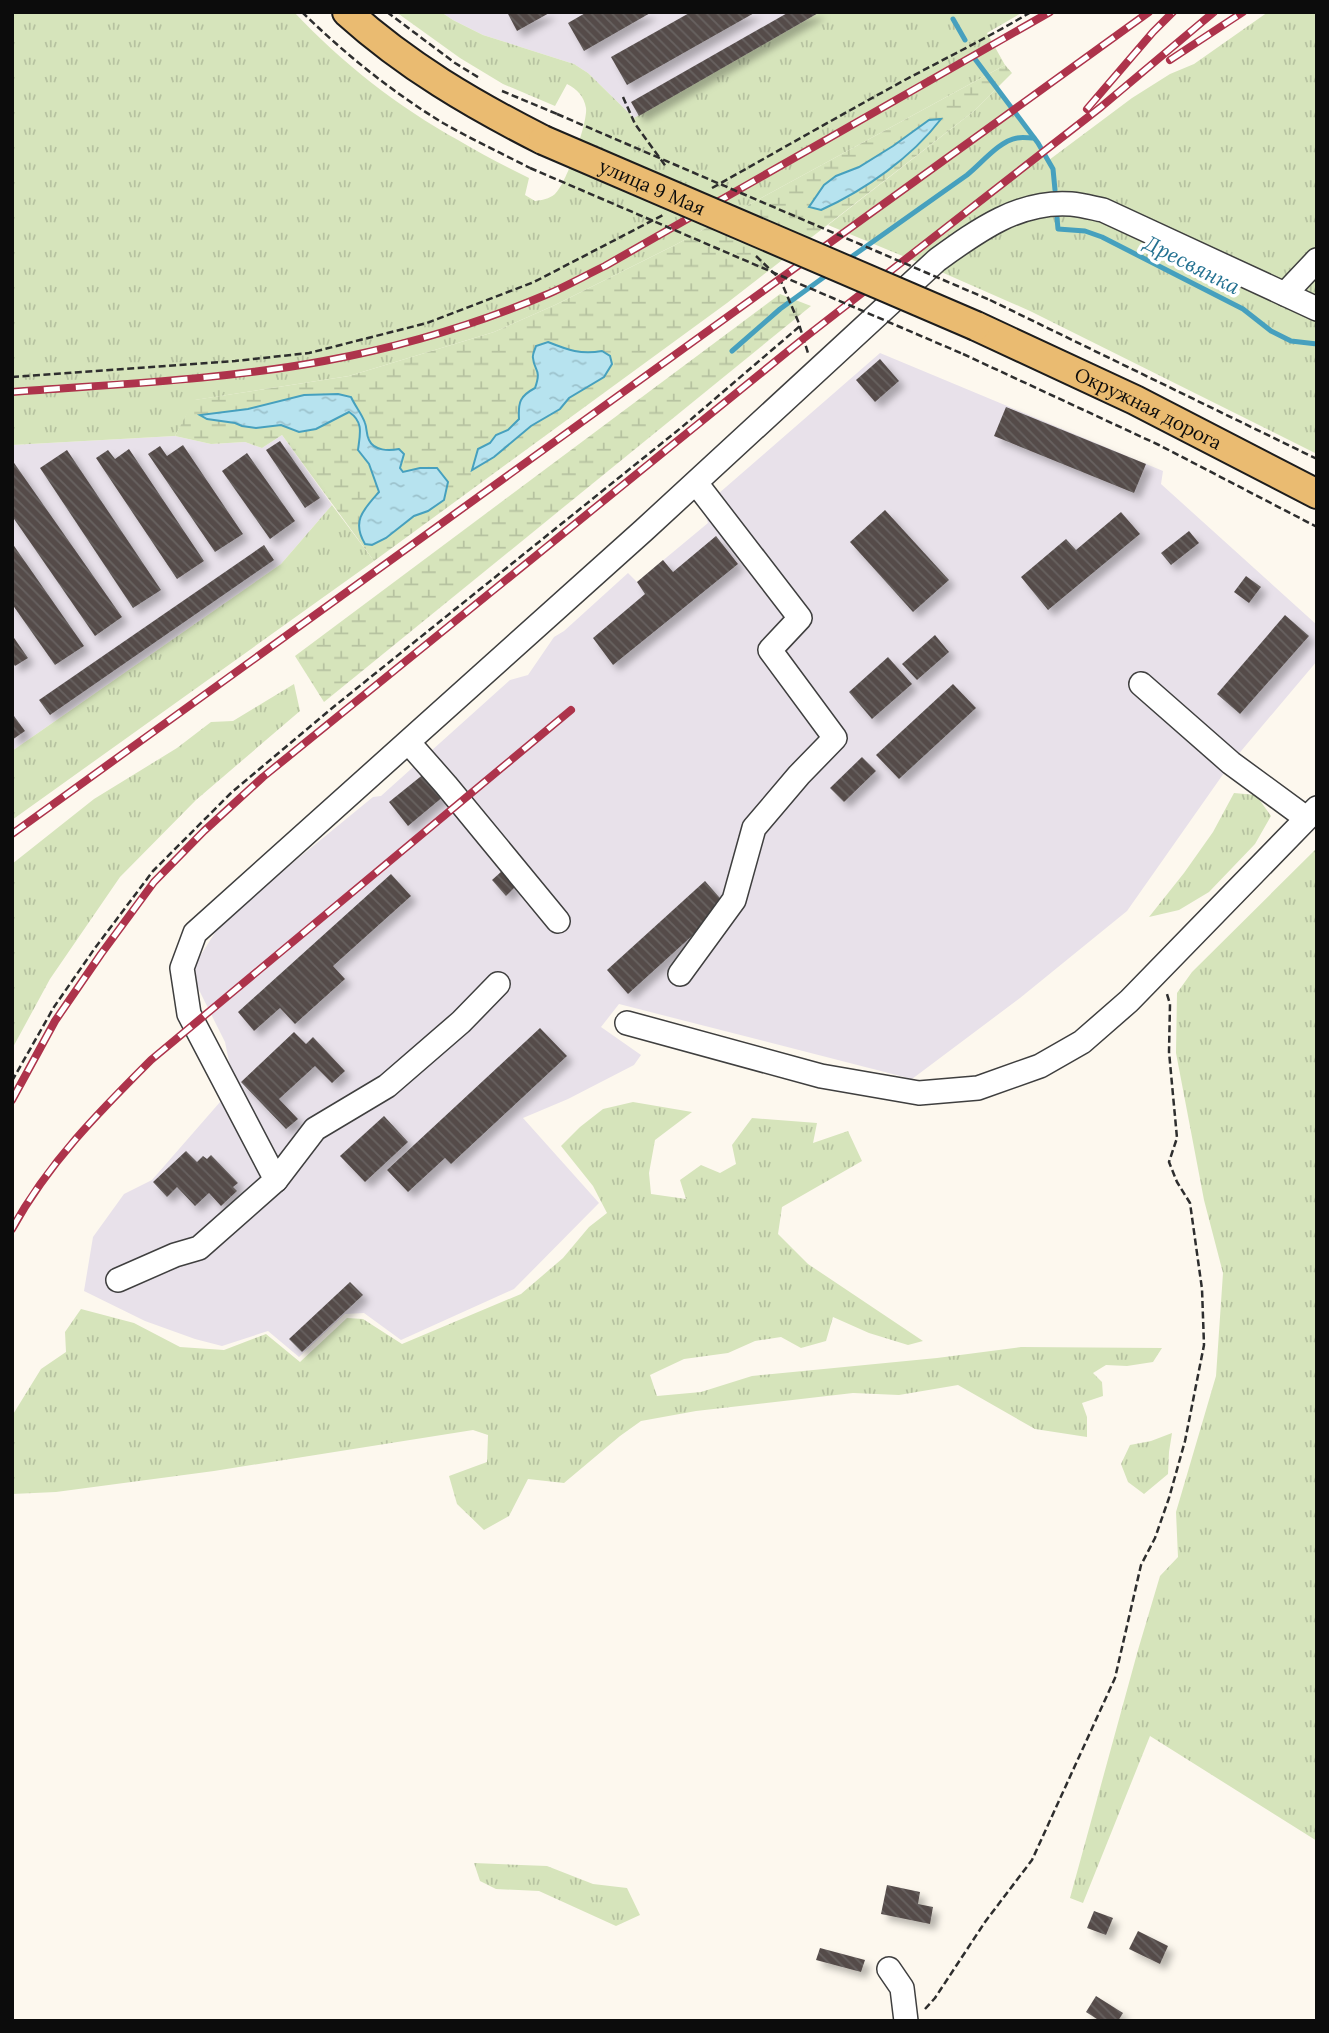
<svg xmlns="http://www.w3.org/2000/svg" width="1329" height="2033" viewBox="0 0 1329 2033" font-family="Lora,serif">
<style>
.industrial{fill:#e8e1ea}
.grass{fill:url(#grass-tufts)}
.wetland{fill:url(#wetland-marsh)}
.water{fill:url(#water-ripples);stroke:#46a0be;stroke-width:2}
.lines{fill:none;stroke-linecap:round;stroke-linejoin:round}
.stream{stroke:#46a0be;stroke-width:5}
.building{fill:url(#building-back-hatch);filter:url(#shadow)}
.minor-casing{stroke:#3f3f3f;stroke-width:26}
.major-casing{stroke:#1d1d1d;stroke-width:32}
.path{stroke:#2e2e2e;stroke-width:2.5;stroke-dasharray:7 3.5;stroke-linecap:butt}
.minor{stroke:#fff;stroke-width:23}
.major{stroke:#eabb71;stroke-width:28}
.rail-casing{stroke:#ad334b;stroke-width:8}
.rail{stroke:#fff;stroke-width:5;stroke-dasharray:16;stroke-linecap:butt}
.major-bridge-casing{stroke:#1d1d1d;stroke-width:32;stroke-linecap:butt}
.path-bridge{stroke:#2e2e2e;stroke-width:2.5;stroke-dasharray:7 3.5;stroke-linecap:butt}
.major-bridge{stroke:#eabb71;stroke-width:28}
.labels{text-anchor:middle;stroke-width:7;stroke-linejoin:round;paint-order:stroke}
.street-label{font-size:19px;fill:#0c0c0c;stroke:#fff}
.water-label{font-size:21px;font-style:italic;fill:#237191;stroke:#fff}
</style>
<defs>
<pattern id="grass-tufts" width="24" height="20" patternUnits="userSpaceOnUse" patternTransform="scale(1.75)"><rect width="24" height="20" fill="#d6e4bb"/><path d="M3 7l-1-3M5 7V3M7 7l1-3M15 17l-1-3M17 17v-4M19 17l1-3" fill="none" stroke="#b6c2a0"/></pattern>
<pattern id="wetland-marsh" width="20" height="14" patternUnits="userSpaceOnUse" patternTransform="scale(1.75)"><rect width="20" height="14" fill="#d6e4bb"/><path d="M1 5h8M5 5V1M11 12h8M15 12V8" fill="none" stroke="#b6c2a0"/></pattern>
<pattern id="water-ripples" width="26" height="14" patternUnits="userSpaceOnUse" patternTransform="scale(1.75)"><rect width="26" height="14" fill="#b7e3ef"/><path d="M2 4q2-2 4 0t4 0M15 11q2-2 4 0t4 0" fill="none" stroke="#9cc2cc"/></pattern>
<pattern id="building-back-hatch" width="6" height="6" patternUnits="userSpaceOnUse" patternTransform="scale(1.75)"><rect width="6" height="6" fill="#544c4a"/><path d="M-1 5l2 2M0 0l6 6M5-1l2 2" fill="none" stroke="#686160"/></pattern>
<filter id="shadow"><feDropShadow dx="6" dy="6" stdDeviation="3.5" flood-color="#0004"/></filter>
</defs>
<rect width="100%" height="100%" fill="#fdf8ee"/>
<g class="industrial">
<polygon points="441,12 820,12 634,118 588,73 574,64 483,35 453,20"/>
<polygon points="880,353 1163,471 1161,484 1317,625 1317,661 1231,763 1127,911 1020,998 912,1079 619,1004 601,1027 641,1055 634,1065 568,1099 523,1118 599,1203 514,1289 401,1340 364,1313 345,1314 299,1357 268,1331 222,1346 195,1339 145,1321 84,1291 93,1237 124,1194 152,1180 234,1086 225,1042 190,972 223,920 373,797 381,796 510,680 528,675 554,637 564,631 628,573 637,582 708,523 703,507"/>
<polygon points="282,435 332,505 281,564 12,751 12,445 175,436 211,444 245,442 262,448"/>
</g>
<g class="grass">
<path d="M12,12H294C341,62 398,107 458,140C481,154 505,166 529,178L525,195L535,201C542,200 549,199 555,194C566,185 588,122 586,108C584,96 577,89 567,84L555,106L503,84L460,58L396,12H441L453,20L483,35L574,64L588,73L634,118L820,12H1023L987,33L1005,65L675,245L555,305L494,332L349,376L195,400L175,436L12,445Z"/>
<polygon points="1268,12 1317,12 1317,296 1072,196 922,264 828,225 974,111 998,87 1049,160 1132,98 1170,74 1194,64"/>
<polygon points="1046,211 1100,217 1317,316 1317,454 1030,311 939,271 981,237"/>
<polygon points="332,505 374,561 12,820 12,751 281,564"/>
<polygon points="294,684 300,711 196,800 120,877 50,979 12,1049 12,864 94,799 177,748 211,722 233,721"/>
<polygon points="1234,793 1256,795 1271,816 1255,844 1209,892 1179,910 1149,917 1184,873 1213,832"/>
<polygon points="1317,848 1317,1841 1150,1736 1083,1903 1070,1898 1138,1650 1160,1576 1178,1557 1176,1512 1216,1376 1223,1273 1204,1200 1176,1053 1177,993 1192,972"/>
<polygon points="633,1102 692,1112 655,1140 649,1173 651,1194 686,1199 680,1180 701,1165 720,1173 736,1164 732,1145 752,1118 817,1123 813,1143 848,1131 862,1161 782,1207 778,1234 808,1264 923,1341 908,1345 869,1333 833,1317 826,1341 801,1348 781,1337 755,1341 728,1353 684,1359 650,1375 657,1396 701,1392 752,1376 937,1358 1021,1347 1162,1348 1153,1362 1127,1366 1106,1365 1093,1373 1102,1382 1103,1396 1082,1403 1087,1417 1087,1437 1035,1429 958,1385 899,1395 853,1393 696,1411 641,1421 620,1436 564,1483 528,1479 509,1516 484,1530 457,1504 449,1476 487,1462 488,1435 473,1430 214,1471 56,1492 12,1494 12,1416 41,1369 66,1352 65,1332 81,1309 134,1323 180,1347 224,1350 266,1334 300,1362 347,1318 363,1319 402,1344 521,1294 563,1258 589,1227 607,1213 593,1186 561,1146 580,1127 603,1109"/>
<polygon points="1172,1433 1169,1452 1168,1474 1144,1494 1128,1482 1121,1464 1130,1445 1151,1441"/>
<polygon points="474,1863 547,1866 593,1884 627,1888 640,1915 616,1926 539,1891 496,1889 480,1881"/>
</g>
<g class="wetland">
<polygon points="1005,65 1012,73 974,111 727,303 374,561 282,435 262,448 245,442 211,444 175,436 194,400 349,376 494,332 555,305 675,245"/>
<polygon points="780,294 811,306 324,702 295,656"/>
</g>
<g class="water">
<path d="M941,119C911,158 865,190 821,210L809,207L824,185L836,176L859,167L893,146L929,120Z"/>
<path d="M548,342C568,350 581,355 602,351L610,356L612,364L604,377L569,398L560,409L531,426L494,457L472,470L478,449L490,443L496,435L508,430L519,419C518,402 520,396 535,388C542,369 534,371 533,358C532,354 535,350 536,346Z"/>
<path d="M338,394L351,397C355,406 362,414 365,423C367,428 366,434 369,440C374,451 389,451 399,449L404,454L400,468L403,472L420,468H437L448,482L444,500L428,511L414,516L386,538L372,545L365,544C351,521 364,509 379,492L369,464L358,450C360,434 364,422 349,412L316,429L299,432L281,425L256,428L242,426L235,423L207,419L200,415L248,409L304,395Z"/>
</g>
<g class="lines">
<g class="stream">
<polyline points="953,19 965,40"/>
<polyline points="975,59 1038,143 1053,169 1055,190"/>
<polyline points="1057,218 1058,229 1085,231 1102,237 1243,309 1271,331 1291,341 1317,344"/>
<path d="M847,260L967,175C981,164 999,141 1017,138C1022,137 1029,138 1034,138"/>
<polyline points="732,351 780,309 831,272"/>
</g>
</g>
<g class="building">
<polygon points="507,12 551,12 517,31"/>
<polygon points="587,12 652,12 584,51 568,23"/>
<polygon points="691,12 756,12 627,85 611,57"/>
<polygon points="789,12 820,12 639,116 631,102"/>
<polygon points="880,359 899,381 875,402 856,380"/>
<polygon points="1006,407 1146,464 1134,493 994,436"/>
<polygon points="280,441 320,498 305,508 266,450"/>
<polygon points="183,445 243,534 215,552 148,454 160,446 167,456"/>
<polygon points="129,449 204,561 177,579 96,458 108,450 115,459"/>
<polygon points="67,450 161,590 133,608 40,468"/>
<polygon points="247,453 295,521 270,539 222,471"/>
<polygon points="12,460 122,617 95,636 12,516"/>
<polygon points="885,510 949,580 913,612 850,542"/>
<polygon points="1121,512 1140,534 1048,610 1021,577 1066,539 1076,550"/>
<polygon points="1189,531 1199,543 1171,565 1161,553"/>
<polygon points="716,536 738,564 613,665 593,638 645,594 637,582 663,560 673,572"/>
<polygon points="12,543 84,646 55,665 12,604"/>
<polygon points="264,545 274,560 50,715 39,700"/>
<polygon points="1246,576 1261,587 1249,603 1234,592"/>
<polygon points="1285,615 1309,636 1240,714 1217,694"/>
<polygon points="12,635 28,658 15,666 12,662"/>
<polygon points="935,635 949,652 917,680 902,664"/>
<polygon points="888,657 912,684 872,719 849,692"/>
<polygon points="953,684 976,708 899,779 876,755"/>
<polygon points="14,716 25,731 12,740 12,718"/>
<polygon points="862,757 876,771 844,802 830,788"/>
<polygon points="425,773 444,796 408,826 389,802"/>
<polygon points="502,871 516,886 506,896 492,880"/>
<polygon points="391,874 411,896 333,966 345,979 295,1024 280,1008 254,1031 238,1012"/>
<polygon points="705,881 726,905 628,994 607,970"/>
<polygon points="540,1028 567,1056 451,1164 445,1158 408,1192 387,1170"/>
<polygon points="294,1032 306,1044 313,1037 345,1071 332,1083 315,1066 279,1099 298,1119 286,1129 241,1082"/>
<polygon points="384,1116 408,1142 365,1182 340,1156"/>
<polygon points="186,1151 197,1162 203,1156 207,1159 211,1155 238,1183 233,1187 237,1191 221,1206 209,1193 195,1206 177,1187 167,1197 153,1182"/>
<polygon points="350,1282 363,1295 302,1352 289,1339"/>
<polygon points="887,1885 920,1892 918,1904 933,1907 930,1924 881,1914"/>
<polygon points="1094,1911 1113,1918 1106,1935 1087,1928"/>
<polygon points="1138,1931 1168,1946 1160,1964 1129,1949"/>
<polygon points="820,1948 865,1960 861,1972 816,1960"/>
<polygon points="1096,1996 1123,2013 1118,2021 1100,2021 1086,2012"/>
</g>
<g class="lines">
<g class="minor-casing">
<g id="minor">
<polyline points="1285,294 1317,260"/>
<polyline points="1141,684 1231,763 1306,818"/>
<polyline points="409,743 446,785 558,921"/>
<polyline points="680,974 734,900 754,828 799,775 835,738 770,650 800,618 696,483"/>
<polyline points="627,1023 821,1076 919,1093 978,1088 1040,1066 1082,1042 1129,1001 1317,808"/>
<polyline points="276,1180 315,1129 387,1086 461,1022 498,984"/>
<path d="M118,1280L175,1255L199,1248L276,1180L189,1014L182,968L195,933L644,530L937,260C977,231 1019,200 1071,204C1082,205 1093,208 1103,210L1317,309"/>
<polyline points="889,1969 902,1988 906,2021"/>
</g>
</g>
<g class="major-casing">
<g id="major">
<path d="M347,12C407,66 472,104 543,140"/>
<path id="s1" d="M976,326L1135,400L1317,494"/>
</g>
</g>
<g class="path">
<path d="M302,12C345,54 392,92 443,123C471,139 501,153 530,168"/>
<polyline points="387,12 455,63 481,79"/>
<polyline points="502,91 557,114"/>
<polyline points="623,97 635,124 667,168"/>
<path d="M712,188C776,152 839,116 903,81C946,58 989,37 1031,12"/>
<polyline points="756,256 780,279 798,321 808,353"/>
<polyline points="990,300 1317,459"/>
<polyline points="963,354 1159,445 1317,527"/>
<polyline points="12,377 235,361 309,353 427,323 534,282 663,215"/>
<polyline points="12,1081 54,1007 95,948 153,871 232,792 331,709 682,427 800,326"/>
<polyline points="925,2009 935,1998 985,1922 1032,1860 1115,1678 1141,1565 1155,1538 1169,1498 1185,1441 1204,1345 1202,1289 1190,1203 1177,1182 1169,1162 1177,1138 1169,1052 1170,1004 1166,991"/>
</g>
<use href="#minor" class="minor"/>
<use href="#major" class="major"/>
<g class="rail-casing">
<g id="rail">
<polyline points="1170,60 1243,12"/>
<polyline points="1087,109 1153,32 1173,12"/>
<path d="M12,392C116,384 222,380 324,361C400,347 477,324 548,294C567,286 586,275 605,266L1050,12"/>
<polyline points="12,834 1149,12"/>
<polyline points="12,1100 55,1021 101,954 154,882 204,831 263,777 803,339 1101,107 1214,12"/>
<path d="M12,1229C49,1162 98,1113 151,1060L571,710"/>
</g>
</g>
<use href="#rail" class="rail"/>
<g class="major-bridge-casing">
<g id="major-bridge">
<path id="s2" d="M543,140L976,326"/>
</g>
</g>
<g class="path-bridge">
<polyline points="557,114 990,300"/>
<polyline points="530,168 963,354"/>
</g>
<use href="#major-bridge" class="major-bridge"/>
</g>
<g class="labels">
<g class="street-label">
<text dy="7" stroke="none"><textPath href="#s2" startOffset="119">улица 9 Мая</textPath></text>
<text dy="7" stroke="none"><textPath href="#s1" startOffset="191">Окружная дорога</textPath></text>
</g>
<g class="water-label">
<text transform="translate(1192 265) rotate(27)" y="7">Дресвянка</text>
</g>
</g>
<rect width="1329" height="2033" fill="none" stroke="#0c0c0c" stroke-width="28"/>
</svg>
